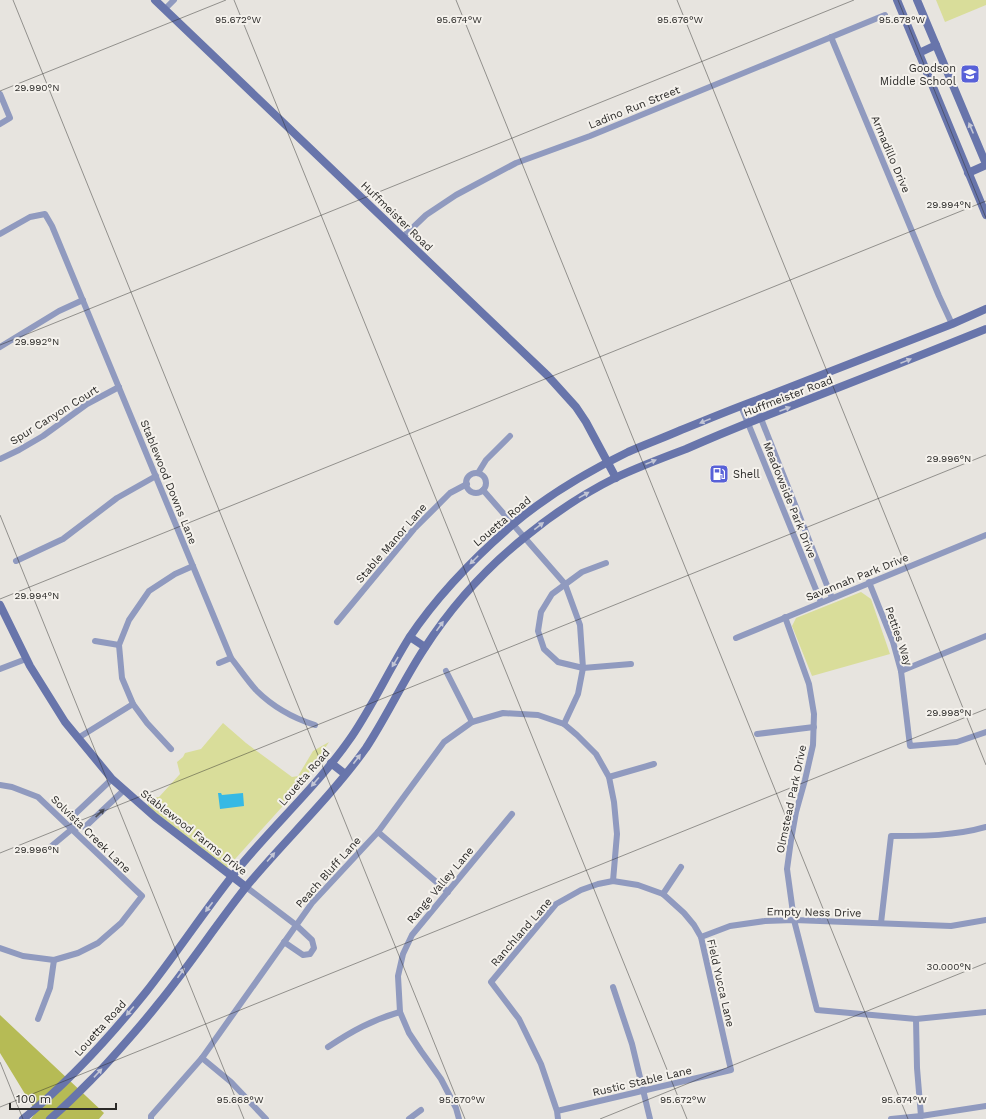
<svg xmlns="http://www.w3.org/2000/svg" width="986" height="1119" viewBox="0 0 986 1119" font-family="'Work Sans',sans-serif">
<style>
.green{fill:#d9dd9a}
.forest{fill:#b6bb55}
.water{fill:#36b9e5}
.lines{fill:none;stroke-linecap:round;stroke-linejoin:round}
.street{stroke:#909abf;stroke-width:6}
.secondary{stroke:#6875ab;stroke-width:8}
.oneway{fill:#c3c6d5}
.oneway2{fill:#4e515d}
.ticks{fill:none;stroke:#2b2a28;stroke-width:1;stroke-opacity:0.45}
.labels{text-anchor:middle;stroke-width:4;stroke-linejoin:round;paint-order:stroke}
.poi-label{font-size:11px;fill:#2b2a28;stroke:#f4f1ec;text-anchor:end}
.street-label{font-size:11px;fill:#2b2a28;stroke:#f4f1ec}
.ticks-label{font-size:10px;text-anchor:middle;fill:#2b2a28;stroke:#f4f1ec;stroke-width:4;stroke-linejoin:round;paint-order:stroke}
</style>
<rect width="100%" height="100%" fill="#e7e4df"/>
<g class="green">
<polygon points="936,0 986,0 986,5 945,22"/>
<polygon points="861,592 871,599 890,654 812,676 792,626 796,618"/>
<polygon points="223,723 246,743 292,777 298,776 313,751 329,742 310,771 282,807 227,868 147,806 151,798 159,797 180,774 177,762 183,757 185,753 201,749"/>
</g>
<polygon class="forest" points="0,1015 104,1113 99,1119 31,1119 36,1112 0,1053"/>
<polygon class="water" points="218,793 221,793 222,795 243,793 244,806 220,809"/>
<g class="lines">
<g class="street">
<polyline points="165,9 174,0"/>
<polyline points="831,37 939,296 952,324"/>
<polyline points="0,94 10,118 0,124"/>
<path d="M0,234L30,217L45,214L52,226L231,658C239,668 247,680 256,690C272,706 293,718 315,725"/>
<polyline points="403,237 426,215 456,195 516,163 590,136 885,15"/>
<polyline points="0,347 59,311 83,300"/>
<polyline points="754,401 832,598"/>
<polyline points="741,406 821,602"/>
<polyline points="0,459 19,450 43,436 87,404 119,387"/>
<polyline points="478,473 486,460 510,436"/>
<circle cx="476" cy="483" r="10"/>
<polyline points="483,490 565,584 580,625 583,668 578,694 564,724"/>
<polyline points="16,561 63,539 117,498 156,476"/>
<polyline points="606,563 582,572 552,594 541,612 538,631 544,649 558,662 583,668 631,664"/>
<polyline points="869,582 893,642 901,671 910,746 957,742 986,732"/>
<polyline points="785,617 809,684 814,714 813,745 805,780 796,812 791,840 787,869 794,920 817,1010 916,1019 986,1012"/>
<polyline points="337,622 414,529 450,493 467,484"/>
<polyline points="736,638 986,535"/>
<polyline points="95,641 119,645"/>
<polyline points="219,663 231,658"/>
<polyline points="0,669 26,659"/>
<polyline points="446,671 472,722"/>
<polyline points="901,671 986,636"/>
<polyline points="757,734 814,727"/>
<polyline points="78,738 133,704"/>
<polyline points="171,749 147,723 133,704 122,678 119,645 129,620 149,591 175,574 193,566"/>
<polyline points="609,777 654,764"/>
<polyline points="0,785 12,787 38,797 142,896 121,923 98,943 78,953 54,960 23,956 0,948"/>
<polyline points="72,829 75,814 112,779"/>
<polyline points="378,832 448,892"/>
<polyline points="48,849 72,829 86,826 124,790"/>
<polyline points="246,887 296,925 312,940 314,948 310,954 303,955 284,942"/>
<polyline points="663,894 681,867"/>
<path d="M881,923L891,836C923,836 955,836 986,827"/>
<polyline points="701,937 730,926 765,921 794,920 951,926 986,920"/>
<polyline points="613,987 632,1044 650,1119"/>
<polyline points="38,1019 50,988 54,960"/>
<polyline points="916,1019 917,1068 921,1116"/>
<path d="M328,1047C352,1031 372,1020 400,1012"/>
<polyline points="202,1058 231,1082 266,1119"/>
<polyline points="557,1111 731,1070 701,937 694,925 684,913 663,894 638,885 613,881 598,884 581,890 556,904 491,982 519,1019 541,1064 557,1111 558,1119"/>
<polyline points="151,1119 151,1116 202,1058 312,903 378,832 444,742 472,722 503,713 538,715 564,724 577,735 596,754 609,777 614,802 617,834 613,881"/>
<polyline points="409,1119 421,1110"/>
<polyline points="459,1119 456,1108 441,1079 421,1051 409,1033 400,1012 398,976 403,954 412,935 512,814"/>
<polyline points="891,1119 921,1116 986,1106"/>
</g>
<g class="secondary">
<polyline points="155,0 548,376 576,407 586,422 616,478"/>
<polyline points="897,0 986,215"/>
<polyline points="917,0 986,164"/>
<polyline points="919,53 936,45"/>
<polyline points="968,173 986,165"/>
<polyline points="0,605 30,666 65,722 112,779 155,817 246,887"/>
<polyline points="410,637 425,647"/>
<polyline points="331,763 345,774"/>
<path d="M23,1119C69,1082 109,1038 146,992C176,954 203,913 233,875C271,827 317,787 352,736C373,705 389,670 409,638C437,596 473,559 511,526C546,496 587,472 628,452C646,444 663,438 681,430C706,420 732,409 757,400C822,375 887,349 952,324L986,309"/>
<path d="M50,1119C68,1104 84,1087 100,1071C120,1049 140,1027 158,1004C189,966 216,925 246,887C285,840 330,798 366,748C387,716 403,681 424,649C451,607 486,568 525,537C553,514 583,494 615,478C638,467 662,458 686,449C713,437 740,426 768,415C841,387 914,358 986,329"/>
</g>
</g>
<defs><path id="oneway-solid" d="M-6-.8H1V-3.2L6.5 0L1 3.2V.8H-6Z"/></defs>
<g class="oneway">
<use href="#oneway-solid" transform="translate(971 128) rotate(-113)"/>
<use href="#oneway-solid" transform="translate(906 361) rotate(-22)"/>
<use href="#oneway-solid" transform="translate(785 409) rotate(-21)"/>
<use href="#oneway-solid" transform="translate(705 421) rotate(158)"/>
<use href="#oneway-solid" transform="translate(651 462) rotate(-22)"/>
<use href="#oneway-solid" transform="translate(584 495) rotate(-29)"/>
<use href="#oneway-solid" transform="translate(539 526) rotate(-38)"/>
<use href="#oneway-solid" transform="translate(474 560) rotate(135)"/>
<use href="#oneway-solid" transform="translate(440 626) rotate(-54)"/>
<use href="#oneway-solid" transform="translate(395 662) rotate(121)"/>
<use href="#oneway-solid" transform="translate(357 759) rotate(-53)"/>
<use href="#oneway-solid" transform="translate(315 782) rotate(130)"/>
<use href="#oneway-solid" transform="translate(271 857) rotate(-49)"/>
<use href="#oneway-solid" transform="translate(209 907) rotate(127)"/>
<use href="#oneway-solid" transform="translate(181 973) rotate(-54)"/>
<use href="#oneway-solid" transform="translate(130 1011) rotate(130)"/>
<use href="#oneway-solid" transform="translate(98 1073) rotate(-47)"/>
</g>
<use class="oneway2" href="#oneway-solid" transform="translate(100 813) rotate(-43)"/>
<path class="ticks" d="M13,0L465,1119M234,0L687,1119M456,0L908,1119M677,0L986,765M898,0L986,218M0,91L226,0M0,345L854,0M0,515L244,1119M0,599L986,201M0,853L986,455M0,1062L23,1119M0,1107L986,709M600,1119L986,963"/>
<defs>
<g id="school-square" transform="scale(1)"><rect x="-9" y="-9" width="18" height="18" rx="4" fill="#5861d8" stroke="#f4f1ec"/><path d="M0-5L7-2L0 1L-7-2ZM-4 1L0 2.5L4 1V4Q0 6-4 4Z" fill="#fff"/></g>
<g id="fuel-square" transform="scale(1)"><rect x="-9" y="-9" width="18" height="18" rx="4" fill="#5861d8" stroke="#f4f1ec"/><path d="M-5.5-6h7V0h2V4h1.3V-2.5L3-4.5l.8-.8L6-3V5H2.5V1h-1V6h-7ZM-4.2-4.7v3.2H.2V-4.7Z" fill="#fff"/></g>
</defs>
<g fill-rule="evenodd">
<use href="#school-square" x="970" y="74"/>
<use href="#fuel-square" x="719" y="474"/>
</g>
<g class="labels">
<g class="poi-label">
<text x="956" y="72">Goodson<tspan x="956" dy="13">Middle School</tspan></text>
<text x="733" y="478" text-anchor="start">Shell</text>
</g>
<g class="street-label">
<text transform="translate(634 107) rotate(-22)" y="4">Ladino Run Street</text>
<text transform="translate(891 154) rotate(67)" y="4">Armadillo Drive</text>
<text transform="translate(397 216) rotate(44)" y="4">Huffmeister Road</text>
<text transform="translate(788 396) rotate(-21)" y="4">Huffmeister Road</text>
<text transform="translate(54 415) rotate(-32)" y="4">Spur Canyon Court</text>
<text transform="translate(169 482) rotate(68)" y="4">Stablewood Downs Lane</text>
<text transform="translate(790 500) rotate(68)" y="4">Meadowside Park Drive</text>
<text transform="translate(502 521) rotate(-40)" y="4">Louetta Road</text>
<text transform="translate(391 543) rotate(-49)" y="4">Stable Manor Lane</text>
<text transform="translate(857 577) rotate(-22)" y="4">Savannah Park Drive</text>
<text transform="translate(899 636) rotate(71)" y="4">Petties Way</text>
<text transform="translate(304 777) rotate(-49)" y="4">Louetta Road</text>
<text transform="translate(791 799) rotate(-78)" y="4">Olmstead Park Drive</text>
<text transform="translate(194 832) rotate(38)" y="4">Stablewood Farms Drive</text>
<text transform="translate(91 834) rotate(44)" y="4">Solvista Creek Lane</text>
<text transform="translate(328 872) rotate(-48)" y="4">Peach Bluff Lane</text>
<text transform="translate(440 885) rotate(-50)" y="4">Range Valley Lane</text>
<text transform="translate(814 912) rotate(1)" y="4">Empty Ness Drive</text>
<text transform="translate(521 932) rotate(-49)" y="4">Ranchland Lane</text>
<text transform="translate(721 983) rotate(77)" y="4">Field Yucca Lane</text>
<text transform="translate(100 1028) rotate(-48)" y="4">Louetta Road</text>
<text transform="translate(642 1081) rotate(-13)" y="4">Rustic Stable Lane</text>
</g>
</g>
<g class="ticks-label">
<text x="238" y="23">95.672°W</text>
<text x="459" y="23">95.674°W</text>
<text x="680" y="23">95.676°W</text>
<text x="902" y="23">95.678°W</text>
<text x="37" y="91">29.990°N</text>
<text x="949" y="208">29.994°N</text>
<text x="37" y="345">29.992°N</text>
<text x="949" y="462">29.996°N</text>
<text x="37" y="599">29.994°N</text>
<text x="949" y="716">29.998°N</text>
<text x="37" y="853">29.996°N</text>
<text x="949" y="970">30.000°N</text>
<text x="240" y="1103">95.668°W</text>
<text x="462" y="1103">95.670°W</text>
<text x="683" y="1103">95.672°W</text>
<text x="904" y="1103">95.674°W</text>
</g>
<path d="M10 1103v6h106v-6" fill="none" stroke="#2b2a28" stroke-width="2"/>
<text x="16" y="1103" font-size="12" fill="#2b2a28" stroke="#f4f1ec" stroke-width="3" paint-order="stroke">100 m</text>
</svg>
